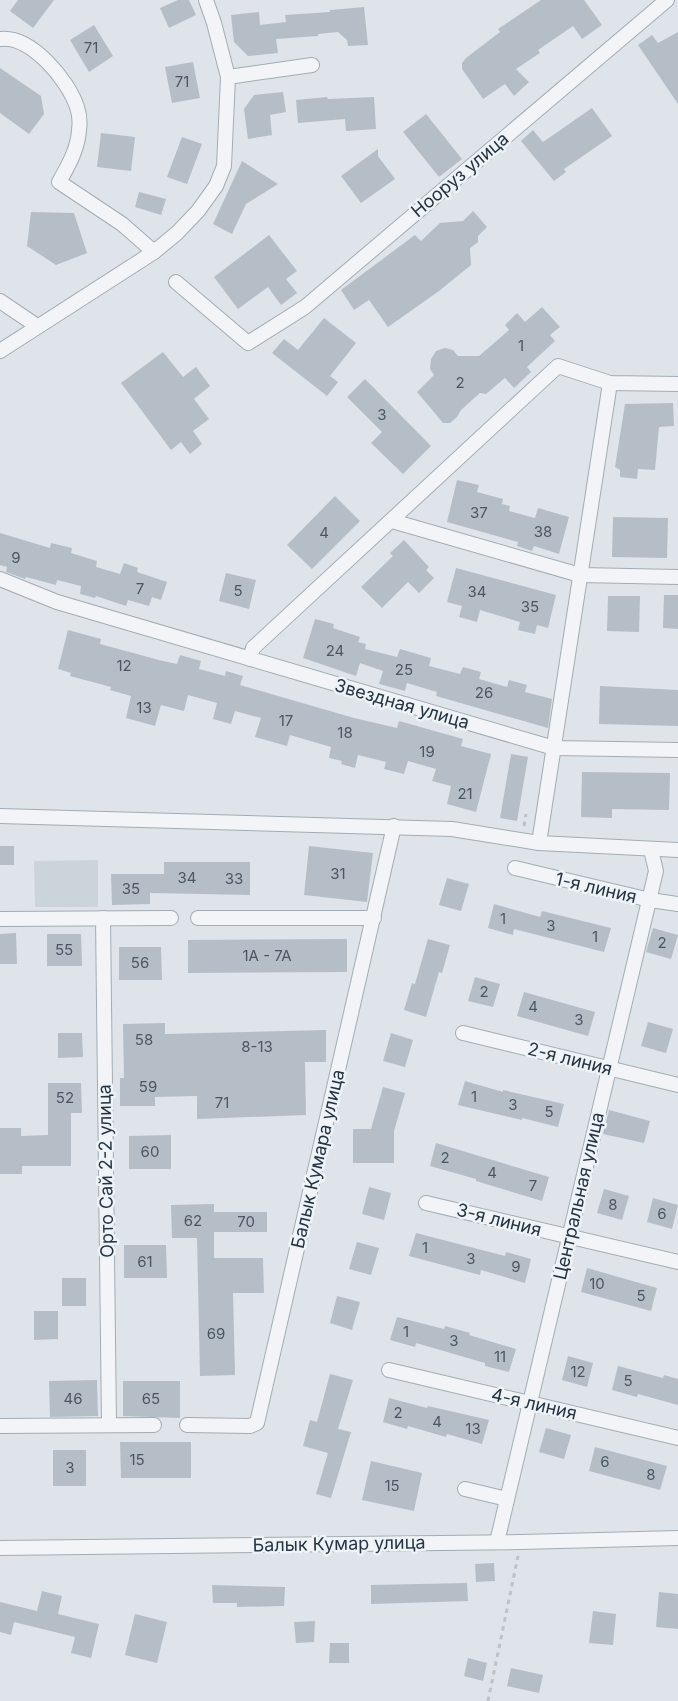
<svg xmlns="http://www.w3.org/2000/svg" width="678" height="1701" viewBox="0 0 678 1701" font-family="Inter,sans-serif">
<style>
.built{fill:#ccd4db}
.building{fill:#b5bec7}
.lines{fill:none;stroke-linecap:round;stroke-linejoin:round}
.street-casing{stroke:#a3acb4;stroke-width:16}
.path{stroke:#bdc2c8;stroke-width:3;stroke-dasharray:4.5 4.5;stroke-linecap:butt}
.street{stroke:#f2f4f7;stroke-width:14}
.labels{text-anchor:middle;stroke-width:5;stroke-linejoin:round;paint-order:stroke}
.number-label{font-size:15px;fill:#4a5663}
.street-label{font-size:18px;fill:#263442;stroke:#eef3f7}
</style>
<rect width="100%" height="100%" fill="#dee4e9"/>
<polygon class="built" points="98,860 98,907 35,907 34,861"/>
<g class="building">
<polygon points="18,0 54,0 33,28 10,11"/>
<polygon points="178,0 189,0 196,15 169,28 160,8"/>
<polygon points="541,0 584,0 602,25 582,39 573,26 538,50 540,53 516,69 529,82 514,96 505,84 483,99 462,69 462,63 466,58 500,32 498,29"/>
<polygon points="364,7 368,45 348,46 347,40 338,32 318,34 318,36 276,39 278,53 248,56 234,42 231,15 259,12 260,25 286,22 285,15 330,12 330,10"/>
<polygon points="94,25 113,56 89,72 70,40"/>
<polygon points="678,32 678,104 638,45 652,35 658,43"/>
<polygon points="193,62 200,98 172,103 165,67"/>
<polygon points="0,68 41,96 44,114 29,134 0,113"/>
<polygon points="283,92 286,112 270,115 272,135 248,139 244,109 254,95"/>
<polygon points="327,97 328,99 374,97 376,129 346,131 345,119 298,123 296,100"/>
<polygon points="592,108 612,136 564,169 566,172 554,181 521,141 533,130 543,142"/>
<polygon points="426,114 462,159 439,177 403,132"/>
<polygon points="101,133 135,137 131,171 97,167"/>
<polygon points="182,137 202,144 187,184 167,177"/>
<polygon points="378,149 378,156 395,179 361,203 341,176"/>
<polygon points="242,161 278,184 246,204 232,234 213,224"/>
<polygon points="139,192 166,199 161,215 135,207"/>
<polygon points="473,211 487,227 478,236 478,242 470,248 471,265 439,291 388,327 369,300 354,310 341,290 415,235 421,241 440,223 463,221"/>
<polygon points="31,212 74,213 87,253 56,265 27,246"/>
<polygon points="269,235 297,271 286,279 297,293 281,305 268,287 238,309 214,277"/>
<polygon points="542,307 560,327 550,335 555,341 527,367 531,372 514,388 505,378 486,394 480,393 461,410 457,417 450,423 443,423 417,392 434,375 430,369 431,359 436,351 445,348 453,350 458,356 479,356 509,330 505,325 517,313 525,322"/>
<polygon points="324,318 356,343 330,376 338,382 327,396 272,353 284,339 298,350"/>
<polygon points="163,352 183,377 196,367 210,386 194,399 209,419 193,431 202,444 190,454 181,442 171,450 121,383"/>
<polygon points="365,379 431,446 403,474 371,443 382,432 347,397"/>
<polygon points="673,403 674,426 659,427 655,470 638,469 637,479 620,477 620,470 615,467 625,404"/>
<polygon points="457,480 479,485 477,492 503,499 502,504 510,506 509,511 535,518 538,508 569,517 559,554 534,546 532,551 517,546 518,542 447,522"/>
<polygon points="335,496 360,521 312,569 287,545"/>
<polygon points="613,517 668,518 667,558 612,557"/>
<polygon points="0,533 50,548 51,543 72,548 71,553 97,561 96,567 120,574 124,563 138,568 137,572 167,582 161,600 152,597 149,606 128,600 126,606 96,596 95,598 80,594 81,586 57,580 56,585 26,577 25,579 6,572 7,567 0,565"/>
<polygon points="404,540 429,567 426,570 434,578 419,593 408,582 382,608 361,587 393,556 390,553"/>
<polygon points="456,568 556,595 548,628 537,625 535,634 518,630 520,622 480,610 477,622 459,617 462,606 447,602"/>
<polygon points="226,573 256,580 249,609 219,601"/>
<polygon points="664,595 678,595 678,629 663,628"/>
<polygon points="608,596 640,596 639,632 607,631"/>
<polygon points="315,619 334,624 333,628 360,637 358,642 366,644 365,649 397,657 400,649 431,658 429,666 460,674 463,667 481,672 479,679 507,687 509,680 527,685 525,692 552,699 548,728 436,696 437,692 407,683 405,691 379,684 383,671 360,663 356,676 303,658"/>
<polygon points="68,630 101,639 100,644 159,660 177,664 180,655 201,661 199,669 225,676 226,671 243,676 240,685 354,718 397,728 399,721 463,739 461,746 491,754 476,812 447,804 451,786 432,781 436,769 408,761 404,774 384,769 386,762 358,755 355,768 341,764 342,761 329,758 331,747 290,735 287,746 255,737 261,718 235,711 231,724 213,719 217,703 188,695 184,711 161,705 155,726 126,718 131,696 110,690 111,687 70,676 71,673 58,669"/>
<polygon points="600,686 678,690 678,726 599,724"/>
<polygon points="511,754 528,757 517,821 500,818"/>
<polygon points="582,772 670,773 669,810 612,809 612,818 581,817"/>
<rect x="0" y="846" width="14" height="19"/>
<polygon points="309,846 373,853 367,902 304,895"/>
<polygon points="164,862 250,862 250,895 150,893 150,904 112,905 111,874 164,874"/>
<polygon points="447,878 469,884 461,911 439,905"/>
<polygon points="494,904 540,917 542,911 611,928 604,952 514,929 513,935 488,928"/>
<polygon points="653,928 678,935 671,959 646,952"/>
<polygon points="16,933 17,964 0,964 0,934"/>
<polygon points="47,934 81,934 82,966 47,966"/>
<polygon points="347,939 347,972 188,973 188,940"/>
<polygon points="428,939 450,945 442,973 439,972 426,1017 404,1010 412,983 415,984"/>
<polygon points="119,947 161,947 162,980 119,980"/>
<polygon points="475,977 500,984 493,1007 468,1001"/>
<polygon points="524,992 595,1012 588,1036 517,1016"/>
<polygon points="648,1022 673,1029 666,1053 641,1046"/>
<polygon points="165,1023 165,1034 326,1030 326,1062 305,1062 306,1115 197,1119 197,1096 155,1097 155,1106 120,1106 120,1078 124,1078 123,1024"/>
<polygon points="58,1033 82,1033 83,1057 58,1058"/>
<polygon points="391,1033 413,1040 405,1067 383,1061"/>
<polygon points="465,1081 503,1092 503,1090 564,1104 558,1127 522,1118 522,1120 458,1105"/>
<polygon points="48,1083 81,1083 82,1113 71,1113 71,1166 22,1166 22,1174 0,1174 0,1128 21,1128 21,1136 48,1135"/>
<polygon points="383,1087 405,1093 394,1131 394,1163 353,1163 353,1129 371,1129"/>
<polygon points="609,1110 650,1121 644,1143 603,1134"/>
<polygon points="171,1135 171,1169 129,1169 129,1136"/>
<polygon points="436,1143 549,1177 542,1201 476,1181 476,1179 430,1166"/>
<polygon points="369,1187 391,1193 384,1220 362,1214"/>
<polygon points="604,1189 629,1196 622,1220 597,1213"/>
<polygon points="653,1198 678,1205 672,1229 647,1222"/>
<polygon points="214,1204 214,1212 267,1212 267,1232 214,1232 214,1258 263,1258 264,1293 233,1293 235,1375 200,1376 197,1238 172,1238 171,1205"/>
<polygon points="416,1233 505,1256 506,1252 531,1259 525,1283 481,1270 480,1275 409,1256"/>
<polygon points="357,1242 379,1248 371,1275 349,1269"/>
<polygon points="124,1245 166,1245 167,1278 124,1278"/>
<polygon points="587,1268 657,1288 651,1311 581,1292"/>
<rect x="62" y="1278" width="24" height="28"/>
<polygon points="337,1296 360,1302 352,1330 330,1323"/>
<polygon points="34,1311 58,1311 58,1339 34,1340"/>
<polygon points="397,1317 444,1329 445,1326 470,1333 469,1335 516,1349 509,1372 485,1366 485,1363 416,1343 415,1347 390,1340"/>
<polygon points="568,1356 593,1363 587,1387 562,1380"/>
<polygon points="618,1366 663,1378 664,1375 678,1379 678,1405 638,1394 637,1397 612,1390"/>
<polygon points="330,1374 353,1380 338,1429 351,1432 331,1498 316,1494 328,1453 303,1446 310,1420 317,1422"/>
<polygon points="97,1380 98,1416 50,1417 49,1381"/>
<polygon points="123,1381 180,1381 180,1418 123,1416"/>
<polygon points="389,1398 427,1408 428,1406 489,1420 482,1444 447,1434 446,1437 408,1426 407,1429 383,1422"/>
<polygon points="546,1428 571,1435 564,1459 539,1452"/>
<polygon points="120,1442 191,1442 191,1478 121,1478"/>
<polygon points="595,1447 667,1466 660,1490 589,1471"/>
<rect x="53" y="1450" width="33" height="36"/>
<polygon points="371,1461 422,1473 414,1511 362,1500"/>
<polygon points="494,1563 495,1581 476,1582 475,1564"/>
<polygon points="467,1583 468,1601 371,1604 371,1585"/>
<polygon points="212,1585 285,1587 284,1606 237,1607 237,1603 213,1603"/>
<polygon points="42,1591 62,1596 58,1614 99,1624 91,1658 71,1653 75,1637 14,1622 11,1635 0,1632 0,1602 37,1611"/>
<polygon points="659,1592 678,1594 678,1629 656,1627"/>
<polygon points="593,1611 616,1614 613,1645 589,1643"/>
<polygon points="135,1614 167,1622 157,1663 125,1655"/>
<polygon points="315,1621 314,1642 296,1643 294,1622"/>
<polygon points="330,1643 349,1643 349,1663 329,1663"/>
<polygon points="468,1658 487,1663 483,1681 464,1676"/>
<polygon points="511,1668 543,1675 539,1693 507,1686"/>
</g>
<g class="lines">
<g class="street-casing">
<g id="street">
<path d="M0,39C31,35 68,80 77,107C79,113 80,123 79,130C78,149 68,166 59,182L122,224L154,252"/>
<polyline points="228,77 312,65"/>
<polyline points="176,282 248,343 305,307 667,0"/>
<polyline points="0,301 37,326"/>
<polyline points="0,351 154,252 177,233 198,211 216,186 224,166 228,77 214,23 206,0"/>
<polyline points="392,521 580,575 678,577"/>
<polyline points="0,579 57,602 554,748 678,750"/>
<polyline points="250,659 253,648 558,366 610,383 678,384"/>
<polyline points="0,816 452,829 539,843 678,850"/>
<polyline points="539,843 610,383"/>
<polyline points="515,868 650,900 678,904"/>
<polyline points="103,918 109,1424"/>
<polyline points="198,918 374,918"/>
<polyline points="0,919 171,918"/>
<polyline points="463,1033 678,1085"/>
<polyline points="426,1203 678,1262"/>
<polyline points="389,1370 678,1438"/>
<polyline points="187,1425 250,1426 257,1423 394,826"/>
<polyline points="0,1426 154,1425"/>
<polyline points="465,1489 507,1499"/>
<polyline points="497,1542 656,871 651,850"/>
<polyline points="0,1548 521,1542 678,1538"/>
</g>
</g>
<g class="path">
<polyline points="524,826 526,814"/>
<polyline points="488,1701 518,1556"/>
</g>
<use href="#street" class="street"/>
</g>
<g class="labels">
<g class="number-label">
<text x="91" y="53">71</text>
<text x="182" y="87">71</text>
<text x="521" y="351">1</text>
<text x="460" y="388">2</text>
<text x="382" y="420">3</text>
<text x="479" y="518">37</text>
<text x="543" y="537">38</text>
<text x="324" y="538">4</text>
<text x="16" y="563">9</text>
<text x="140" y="594">7</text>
<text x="238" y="596">5</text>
<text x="477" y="597">34</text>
<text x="530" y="612">35</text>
<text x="335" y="656">24</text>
<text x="124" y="671">12</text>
<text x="404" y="675">25</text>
<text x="484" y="698">26</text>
<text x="144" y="713">13</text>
<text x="286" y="726">17</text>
<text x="345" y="738">18</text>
<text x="427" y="757">19</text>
<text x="465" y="799">21</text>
<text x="338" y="879">31</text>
<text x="187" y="883">34</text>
<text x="234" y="884">33</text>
<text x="131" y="894">35</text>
<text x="503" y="924">1</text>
<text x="551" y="931">3</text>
<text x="595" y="942">1</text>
<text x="662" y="948">2</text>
<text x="64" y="955">55</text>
<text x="267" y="961">1А - 7А</text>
<text x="140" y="968">56</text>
<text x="484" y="997">2</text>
<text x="533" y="1012">4</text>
<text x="579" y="1025">3</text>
<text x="144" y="1045">58</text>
<text x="257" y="1052">8-13</text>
<text x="148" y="1092">59</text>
<text x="474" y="1102">1</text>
<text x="65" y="1103">52</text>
<text x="222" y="1108">71</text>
<text x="513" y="1110">3</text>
<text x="549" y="1117">5</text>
<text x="150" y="1157">60</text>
<text x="445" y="1163">2</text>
<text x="492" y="1178">4</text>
<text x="533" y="1191">7</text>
<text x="613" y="1210">8</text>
<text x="662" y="1219">6</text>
<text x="193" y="1226">62</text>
<text x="246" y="1227">70</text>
<text x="425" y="1253">1</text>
<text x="471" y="1264">3</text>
<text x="145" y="1267">61</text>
<text x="516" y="1272">9</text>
<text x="597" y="1289">10</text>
<text x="641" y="1301">5</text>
<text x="406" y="1337">1</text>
<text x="216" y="1339">69</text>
<text x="454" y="1346">3</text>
<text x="500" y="1362">11</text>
<text x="578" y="1377">12</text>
<text x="628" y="1386">5</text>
<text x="73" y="1404">46</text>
<text x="151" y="1404">65</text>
<text x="398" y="1418">2</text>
<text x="437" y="1427">4</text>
<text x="473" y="1434">13</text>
<text x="137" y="1465">15</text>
<text x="605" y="1467">6</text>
<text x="70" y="1473">3</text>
<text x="651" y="1480">8</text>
<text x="392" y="1491">15</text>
</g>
<g class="street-label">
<text transform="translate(460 175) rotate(-40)" y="6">Нооруз улица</text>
<text transform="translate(402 704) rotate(16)" y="6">Звездная улица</text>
<text transform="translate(596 888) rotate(13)" y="6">1-я линия</text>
<text transform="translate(570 1059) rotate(14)" y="6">2-я линия</text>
<text transform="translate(318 1159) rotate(-77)" y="6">Балык Кумара улица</text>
<text transform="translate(106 1171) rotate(-91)" y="6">Орто Сай 2-2 улица</text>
<text transform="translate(579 1196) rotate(-77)" y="6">Центральная улица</text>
<text transform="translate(499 1220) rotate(14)" y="6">3-я линия</text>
<text transform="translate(534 1404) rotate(13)" y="6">4-я линия</text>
<text transform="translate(339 1544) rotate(-1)" y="6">Балык Кумар улица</text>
</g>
</g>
</svg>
